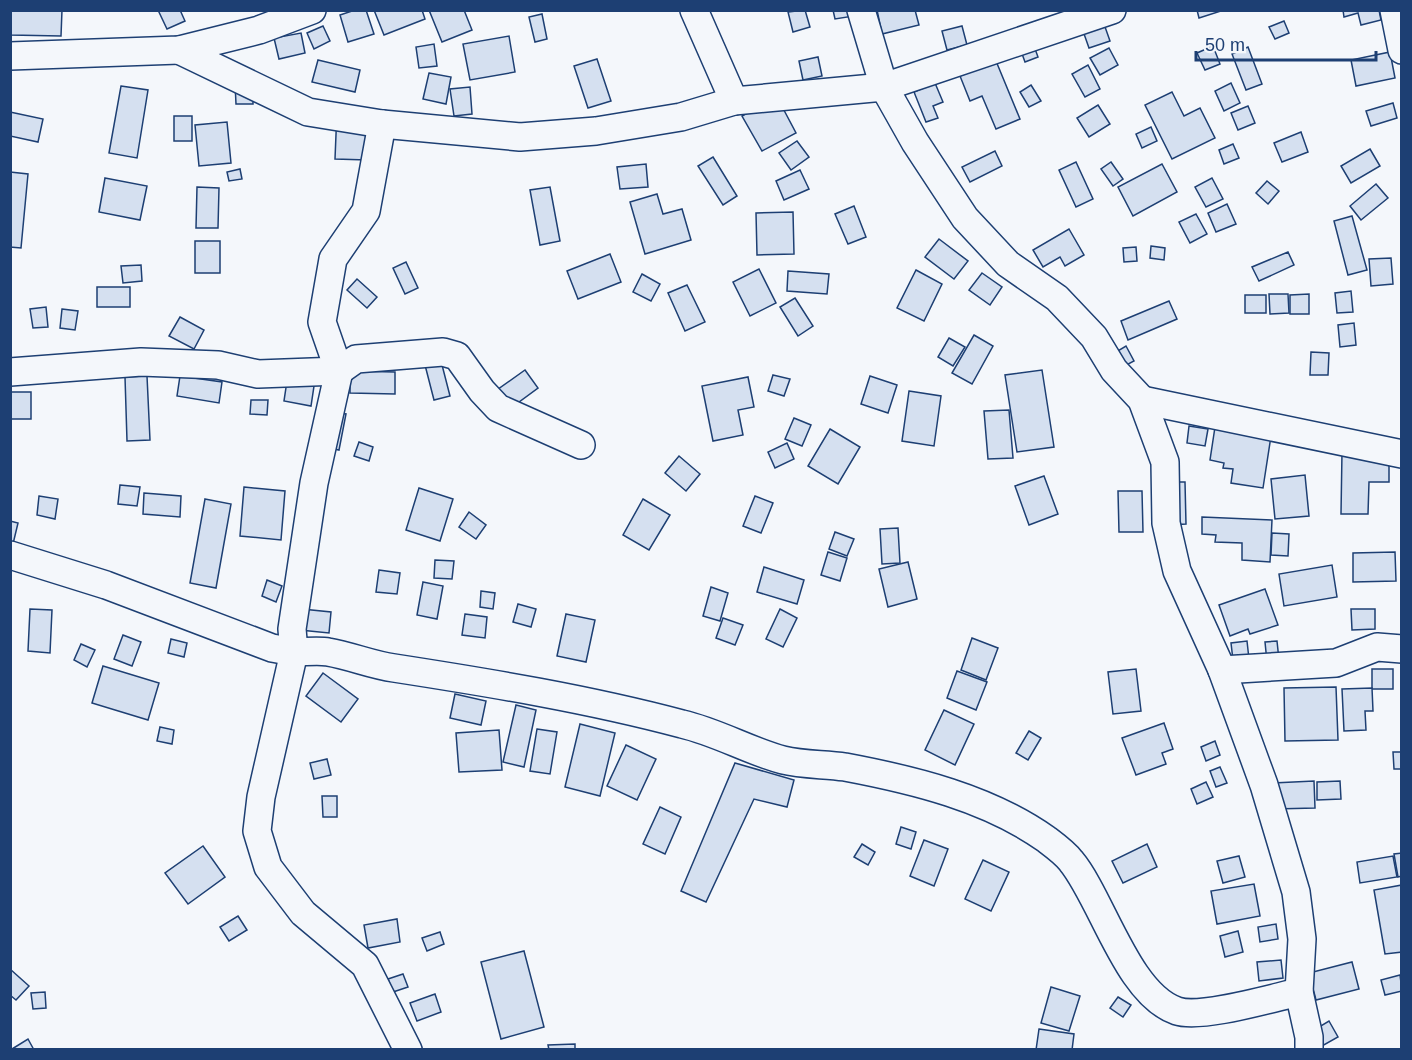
<svg xmlns="http://www.w3.org/2000/svg" width="1412" height="1060" viewBox="0 0 1412 1060" font-family="Helvetica,sans-serif">
<style>
.building{fill:#d5e0f0;stroke:#1d3f73;stroke-width:1.5}
.lines{fill:none;stroke-linecap:round;stroke-linejoin:round}
.minor-casing{stroke:#1d3f73;stroke-width:30}
.minor{stroke:#f4f7fb;stroke-width:27}
</style>
<rect width="100%" height="100%" fill="#f4f7fb"/>
<g class="building">
<polygon points="10,10 62,10 61,36 10,35"/>
<polygon points="158,10 180,10 185,21 167,29"/>
<polygon points="355,10 366,10 374,34 348,42 340,15"/>
<polygon points="374,10 422,10 425,19 384,35"/>
<polygon points="429,10 464,10 472,30 442,42"/>
<polygon points="805,10 810,27 793,32 788,12"/>
<polygon points="833,10 853,10 854,16 835,19"/>
<polygon points="877,10 915,10 919,25 882,34"/>
<polygon points="1197,10 1221,10 1221,11 1199,18"/>
<polygon points="1343,10 1379,10 1381,20 1361,25 1358,13 1344,17"/>
<polygon points="542,14 547,39 535,42 529,17"/>
<polygon points="1284,21 1289,33 1275,39 1269,27"/>
<polygon points="1104,24 1110,41 1089,48 1083,31"/>
<polygon points="323,26 330,41 314,49 307,33"/>
<polygon points="962,26 967,45 947,50 942,31"/>
<polygon points="301,33 305,53 279,59 274,38"/>
<polygon points="509,36 515,72 470,80 463,44"/>
<polygon points="434,44 437,66 419,68 416,47"/>
<polygon points="1034,46 1038,57 1025,62 1021,51"/>
<polygon points="1213,46 1220,64 1205,70 1197,53"/>
<polygon points="1248,47 1262,84 1246,90 1232,54"/>
<polygon points="1109,48 1118,65 1100,75 1090,58"/>
<polygon points="1390,52 1395,78 1356,86 1351,60"/>
<polygon points="818,57 822,76 803,80 799,61"/>
<polygon points="597,59 611,101 588,108 574,66"/>
<polygon points="318,60 360,70 355,92 312,82"/>
<polygon points="996,61 1020,119 996,129 982,96 970,101 960,76"/>
<polygon points="1088,65 1100,89 1085,97 1072,74"/>
<polygon points="429,73 451,77 446,104 423,99"/>
<polygon points="235,83 253,83 253,104 236,104"/>
<polygon points="935,83 943,102 933,106 938,118 926,122 914,92"/>
<polygon points="1231,83 1240,103 1224,111 1215,91"/>
<polygon points="1031,85 1041,101 1029,107 1020,92"/>
<polygon points="121,86 148,90 137,158 109,153"/>
<polygon points="470,87 472,114 454,116 450,89"/>
<polygon points="1172,92 1184,116 1200,108 1215,138 1172,159 1145,105"/>
<polygon points="777,97 796,133 762,151 742,116"/>
<polygon points="1393,103 1397,118 1371,126 1366,111"/>
<polygon points="1098,105 1110,124 1089,137 1077,118"/>
<polygon points="1248,106 1255,123 1238,130 1231,113"/>
<polygon points="337,110 369,111 367,160 335,159"/>
<polygon points="10,112 43,119 38,142 10,136"/>
<rect x="174" y="116" width="18" height="25"/>
<polygon points="227,122 231,163 199,166 195,125"/>
<polygon points="1151,127 1157,141 1142,148 1136,134"/>
<polygon points="1301,132 1308,152 1282,162 1274,143"/>
<polygon points="797,141 809,157 791,170 779,153"/>
<polygon points="1233,144 1239,158 1224,164 1219,150"/>
<polygon points="1370,149 1380,166 1351,183 1341,166"/>
<polygon points="995,151 1002,166 970,182 962,167"/>
<polygon points="713,157 737,196 723,205 698,166"/>
<polygon points="1076,162 1093,199 1076,207 1059,170"/>
<polygon points="1111,162 1123,179 1113,186 1101,169"/>
<polygon points="646,164 648,187 620,189 617,167"/>
<polygon points="1162,164 1177,192 1133,216 1118,187"/>
<polygon points="240,169 242,179 229,181 227,172"/>
<polygon points="800,170 809,189 784,200 776,181"/>
<polygon points="10,172 28,174 21,248 10,247"/>
<polygon points="105,178 147,186 140,220 99,212"/>
<polygon points="1212,178 1223,199 1206,207 1195,187"/>
<polygon points="1267,181 1279,191 1268,204 1256,193"/>
<polygon points="1376,184 1388,198 1361,220 1350,206"/>
<polygon points="197,187 219,188 218,228 196,228"/>
<polygon points="550,187 560,241 540,245 530,190"/>
<polygon points="657,194 663,214 682,209 691,240 645,254 630,202"/>
<polygon points="1227,204 1236,224 1216,232 1208,213"/>
<polygon points="854,206 866,237 848,244 835,214"/>
<polygon points="793,212 794,254 757,255 756,213"/>
<polygon points="1196,214 1207,234 1190,243 1179,222"/>
<polygon points="1352,216 1367,270 1348,275 1334,221"/>
<polygon points="1069,229 1084,255 1065,266 1060,257 1043,267 1033,250"/>
<polygon points="939,239 968,261 954,279 925,257"/>
<rect x="195" y="241" width="25" height="32"/>
<polygon points="1151,246 1165,248 1164,260 1150,258"/>
<polygon points="1136,247 1137,261 1124,262 1123,248"/>
<polygon points="1288,252 1294,265 1259,281 1252,267"/>
<polygon points="610,254 621,282 578,299 567,271"/>
<polygon points="1391,258 1393,284 1371,286 1369,259"/>
<polygon points="406,262 418,288 405,294 393,268"/>
<polygon points="141,265 142,281 123,283 121,266"/>
<polygon points="759,269 776,303 750,316 733,282"/>
<polygon points="916,270 942,284 924,321 897,308"/>
<polygon points="788,271 829,274 827,294 787,291"/>
<polygon points="982,273 1002,287 990,305 969,290"/>
<polygon points="642,274 660,284 651,301 633,292"/>
<polygon points="357,279 377,297 367,308 347,290"/>
<polygon points="687,285 705,322 685,331 668,293"/>
<rect x="97" y="287" width="33" height="20"/>
<polygon points="1351,291 1353,312 1337,313 1335,293"/>
<polygon points="1269,294 1288,294 1289,313 1270,314"/>
<polygon points="1309,294 1309,314 1290,314 1290,295"/>
<rect x="1245" y="295" width="21" height="18"/>
<polygon points="795,298 813,326 798,336 780,307"/>
<polygon points="1169,301 1177,319 1128,340 1121,321"/>
<polygon points="46,307 48,327 33,328 30,309"/>
<polygon points="62,309 78,311 75,330 60,328"/>
<polygon points="180,317 204,330 194,349 169,336"/>
<polygon points="1354,323 1356,345 1340,347 1338,325"/>
<polygon points="974,335 993,346 972,384 952,373"/>
<polygon points="949,338 965,347 953,366 938,357"/>
<polygon points="1126,346 1134,361 1119,369 1111,355"/>
<polygon points="1311,352 1329,353 1328,375 1310,375"/>
<polygon points="441,361 450,396 434,400 425,365"/>
<polygon points="525,370 538,388 500,416 487,397"/>
<polygon points="1042,370 1054,447 1017,452 1005,375"/>
<polygon points="350,371 395,372 395,394 350,393"/>
<polygon points="773,375 790,379 784,396 768,391"/>
<polygon points="147,376 150,440 127,441 125,377"/>
<polygon points="180,376 222,382 219,403 177,396"/>
<polygon points="870,376 897,385 888,413 861,404"/>
<polygon points="748,377 754,407 738,410 743,435 713,441 702,386"/>
<polygon points="287,381 314,386 311,406 284,401"/>
<polygon points="909,391 941,396 934,446 902,441"/>
<rect x="10" y="392" width="21" height="27"/>
<polygon points="251,400 268,400 267,415 250,414"/>
<polygon points="1009,410 1013,458 988,459 984,411"/>
<polygon points="332,412 346,414 339,450 325,447"/>
<polygon points="794,418 811,425 802,446 785,439"/>
<polygon points="1189,426 1208,429 1205,446 1187,443"/>
<polygon points="1215,427 1271,436 1263,488 1231,483 1233,469 1223,468 1224,463 1210,460"/>
<polygon points="830,429 860,447 838,484 808,466"/>
<polygon points="359,442 373,447 369,461 354,456"/>
<polygon points="787,443 794,459 775,468 768,452"/>
<polygon points="1342,452 1389,453 1389,482 1369,482 1368,514 1341,514"/>
<polygon points="679,456 700,474 686,491 665,473"/>
<polygon points="1305,475 1309,516 1275,519 1271,479"/>
<polygon points="1044,476 1058,514 1029,525 1015,486"/>
<polygon points="1168,482 1185,482 1186,524 1169,525"/>
<polygon points="120,485 140,487 137,506 118,504"/>
<polygon points="244,487 285,491 281,540 240,536"/>
<polygon points="419,488 453,499 440,541 406,530"/>
<polygon points="1118,491 1142,491 1143,532 1119,532"/>
<polygon points="144,493 181,496 180,517 143,514"/>
<polygon points="39,496 58,499 55,519 37,515"/>
<polygon points="755,496 773,503 761,533 743,526"/>
<polygon points="205,499 231,504 216,588 190,583"/>
<polygon points="643,499 670,515 649,550 623,535"/>
<polygon points="469,512 486,525 476,539 459,527"/>
<polygon points="1202,517 1272,520 1270,562 1242,560 1242,543 1215,542 1216,535 1202,534"/>
<polygon points="10,521 18,523 13,544 10,544"/>
<polygon points="898,528 900,563 882,564 880,529"/>
<polygon points="835,532 854,539 847,556 829,549"/>
<polygon points="1272,533 1289,534 1288,556 1271,555"/>
<polygon points="828,552 847,558 840,581 821,575"/>
<polygon points="1395,552 1396,581 1353,582 1353,553"/>
<polygon points="435,560 454,561 452,579 434,578"/>
<polygon points="908,562 917,599 888,607 879,569"/>
<polygon points="1332,565 1337,597 1284,606 1279,574"/>
<polygon points="764,567 804,580 797,604 757,592"/>
<polygon points="379,570 400,573 397,594 376,592"/>
<polygon points="267,580 282,586 276,602 262,596"/>
<polygon points="423,582 443,586 437,619 417,615"/>
<polygon points="711,587 728,593 720,621 703,616"/>
<polygon points="1265,589 1278,625 1250,634 1248,629 1230,636 1219,605"/>
<polygon points="481,591 495,593 493,609 480,607"/>
<polygon points="518,604 536,609 531,627 513,622"/>
<polygon points="292,608 331,612 329,633 290,629"/>
<polygon points="30,609 52,610 50,653 28,651"/>
<polygon points="780,609 797,618 783,647 766,639"/>
<polygon points="1351,609 1375,609 1375,629 1352,630"/>
<polygon points="465,614 487,617 485,638 462,635"/>
<polygon points="566,614 595,620 586,662 557,656"/>
<polygon points="723,618 743,625 735,645 716,638"/>
<polygon points="123,635 141,642 132,666 114,659"/>
<polygon points="972,638 998,648 986,680 961,670"/>
<polygon points="171,639 187,643 184,657 168,653"/>
<polygon points="1247,641 1249,659 1233,660 1231,643"/>
<polygon points="1277,641 1279,660 1267,662 1265,642"/>
<polygon points="81,644 95,650 87,667 74,660"/>
<polygon points="103,666 159,683 148,720 92,703"/>
<polygon points="1136,669 1141,711 1113,714 1108,672"/>
<rect x="1372" y="669" width="21" height="20"/>
<polygon points="957,671 987,682 976,710 947,698"/>
<polygon points="323,673 358,699 341,722 306,696"/>
<polygon points="1336,687 1338,740 1285,741 1284,688"/>
<polygon points="1372,688 1373,711 1365,711 1366,730 1344,731 1342,689"/>
<polygon points="455,694 486,701 481,725 450,718"/>
<polygon points="516,705 536,710 524,767 503,762"/>
<polygon points="944,710 974,724 955,765 925,750"/>
<polygon points="1164,723 1173,749 1162,753 1166,764 1136,775 1122,738"/>
<polygon points="580,724 615,733 600,796 565,787"/>
<polygon points="160,727 174,730 172,744 157,741"/>
<polygon points="537,729 557,732 550,774 530,771"/>
<polygon points="499,730 502,770 459,772 456,733"/>
<polygon points="1029,731 1041,738 1028,760 1016,753"/>
<polygon points="1215,741 1220,755 1206,761 1201,747"/>
<polygon points="626,745 656,759 637,800 607,786"/>
<polygon points="1393,752 1402,752 1402,769 1394,769"/>
<polygon points="327,759 331,775 314,779 310,763"/>
<polygon points="735,763 794,780 787,807 754,799 706,902 681,891"/>
<polygon points="1220,767 1227,783 1216,787 1210,771"/>
<polygon points="1314,781 1315,808 1274,809 1273,783"/>
<polygon points="1340,781 1341,799 1317,800 1317,782"/>
<polygon points="1206,782 1213,797 1197,804 1191,789"/>
<polygon points="322,796 337,796 337,817 323,817"/>
<polygon points="660,807 681,817 665,854 643,844"/>
<polygon points="901,827 916,832 911,849 896,844"/>
<polygon points="924,840 948,849 934,886 910,876"/>
<polygon points="862,844 875,852 868,865 854,857"/>
<polygon points="1147,844 1157,867 1123,883 1112,861"/>
<polygon points="203,846 225,877 188,904 165,873"/>
<polygon points="1402,853 1402,876 1398,877 1394,854"/>
<polygon points="1239,856 1245,877 1223,883 1217,861"/>
<polygon points="1393,856 1397,877 1360,883 1357,862"/>
<polygon points="983,860 1009,872 991,911 965,899"/>
<polygon points="1254,884 1260,916 1217,924 1211,891"/>
<polygon points="1402,885 1402,952 1385,954 1374,890"/>
<polygon points="238,916 247,930 229,941 220,927"/>
<polygon points="397,919 400,942 368,948 364,925"/>
<polygon points="1276,924 1278,939 1260,942 1258,927"/>
<polygon points="1238,931 1243,952 1225,957 1220,936"/>
<polygon points="440,932 444,944 427,951 422,938"/>
<polygon points="524,951 544,1027 501,1039 481,962"/>
<polygon points="1281,960 1283,978 1259,981 1257,962"/>
<polygon points="1352,962 1359,989 1316,1000 1309,973"/>
<polygon points="10,969 29,986 16,1000 10,995"/>
<polygon points="403,974 408,987 393,992 388,979"/>
<polygon points="1400,975 1402,991 1385,995 1381,980"/>
<polygon points="1051,987 1080,996 1069,1031 1041,1023"/>
<polygon points="45,992 46,1008 33,1009 31,993"/>
<polygon points="435,994 441,1012 417,1021 410,1003"/>
<polygon points="1118,997 1131,1005 1123,1017 1110,1008"/>
<polygon points="1329,1021 1338,1037 1322,1046 1314,1030"/>
<polygon points="1039,1029 1074,1034 1072,1050 1036,1050"/>
<polygon points="28,1039 34,1050 13,1050 12,1049"/>
<polygon points="575,1044 575,1050 549,1050 548,1045"/>
</g>
<g class="lines">
<g class="minor-casing">
<g id="minor">
<polyline points="694,10 734,101"/>
<polyline points="861,10 884,87 915,142 965,218 1008,264 1057,298 1094,337 1114,370 1142,400 1165,462 1166,523 1177,571 1222,670 1336,663 1377,647 1402,649"/>
<polyline points="1394,10 1402,50"/>
<polyline points="179,50 308,112 382,124 520,137 596,131 681,117 734,101 884,87 1112,10"/>
<polyline points="10,56 179,50 259,30 312,10"/>
<path d="M382,124L366,211L333,259L322,322L339,371L314,483L292,629L294,652C305,652 318,650 328,652C351,656 372,665 394,668C491,683 588,699 682,724C717,732 749,751 783,760C803,765 825,764 845,767C914,780 988,798 1046,839C1054,845 1065,853 1071,861C1102,898 1127,994 1177,1011C1201,1019 1272,998 1299,992"/>
<polyline points="10,372 141,362 218,365 258,374 339,371 356,359 443,352 457,356 482,391 498,408 581,445"/>
<polyline points="1142,400 1402,454"/>
<polyline points="10,555 106,585 272,648 294,652 261,797 257,831 268,867 303,913 365,965 408,1050"/>
<polyline points="1222,670 1264,785 1296,892 1302,939 1299,992 1309,1037 1309,1050"/>
</g>
</g>
<use href="#minor" class="minor"/>
</g>
<rect width="1412" height="1060" fill="none" stroke="#1d3f73" stroke-width="24"/>
<path d="M1196 51v9h180v-9" fill="none" stroke="#1d3f73" stroke-width="3"/>
<text x="1205" y="51" font-size="18" fill="#1d3f73" stroke="#f4f7fb" stroke-width="4.5" paint-order="stroke">50 m</text>
</svg>
